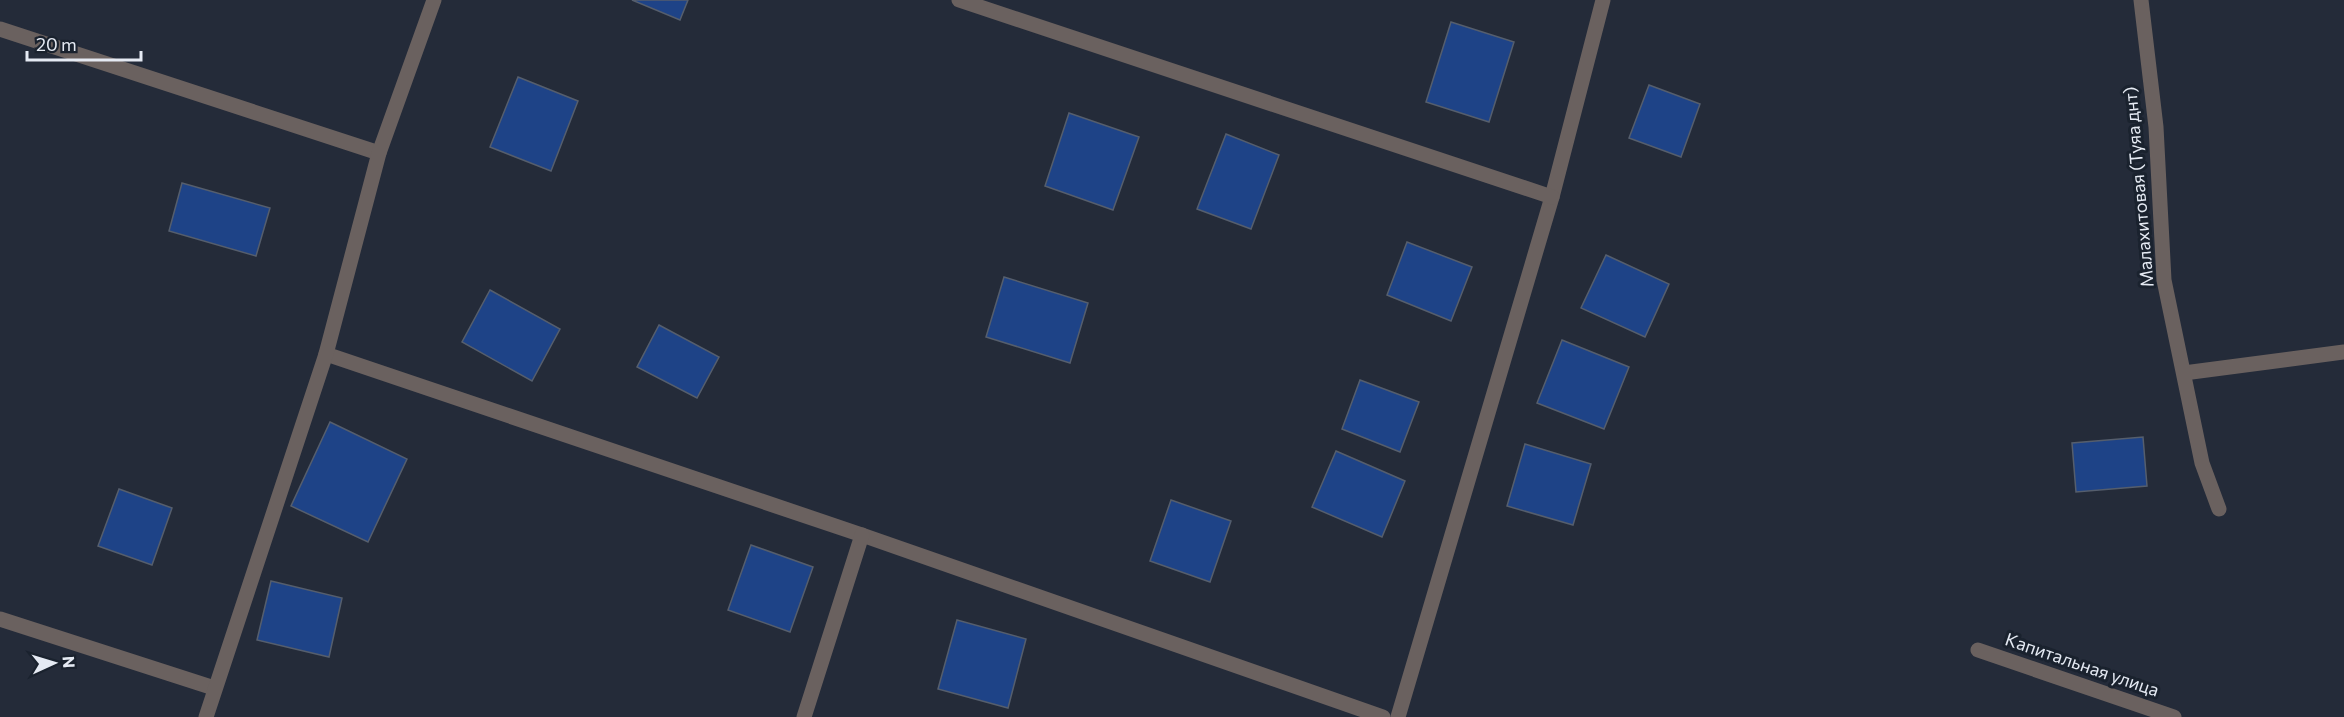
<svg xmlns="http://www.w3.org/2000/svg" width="2344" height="717" viewBox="0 0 2344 717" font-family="Commissioner,sans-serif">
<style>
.building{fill:#1e4387;stroke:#555e6d;stroke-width:1.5}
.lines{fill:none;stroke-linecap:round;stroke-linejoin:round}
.lane{stroke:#6a615f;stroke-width:15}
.street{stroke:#6a615f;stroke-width:15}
.labels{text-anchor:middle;stroke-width:6;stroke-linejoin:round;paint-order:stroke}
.street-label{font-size:18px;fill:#e5eaf3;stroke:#1a222e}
</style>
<rect width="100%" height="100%" fill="#242b39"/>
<g class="building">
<polygon points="632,0 688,0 680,20"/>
<polygon points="1451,22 1514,42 1489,122 1426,102"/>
<polygon points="518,77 578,101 551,171 490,147"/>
<polygon points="1649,85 1700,104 1681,157 1629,138"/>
<polygon points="1069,113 1139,137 1113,210 1045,186"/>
<polygon points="1226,134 1279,155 1251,229 1197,209"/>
<polygon points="182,183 270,208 256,256 169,231"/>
<polygon points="1407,242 1472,267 1451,321 1387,295"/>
<polygon points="1606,255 1669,284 1645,337 1581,308"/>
<polygon points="1004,277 1088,303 1070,363 986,337"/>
<polygon points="490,290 560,329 532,381 462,342"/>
<polygon points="659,325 719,357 697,398 637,367"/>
<polygon points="1562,340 1629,367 1604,429 1537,403"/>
<polygon points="1360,380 1419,402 1400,452 1342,429"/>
<polygon points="330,422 407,459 368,542 291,506"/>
<polygon points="2143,437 2147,486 2076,492 2072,443"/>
<polygon points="1525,444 1591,464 1573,525 1507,506"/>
<polygon points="1336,451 1405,481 1382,537 1312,507"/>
<polygon points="119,489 172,508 152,565 98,546"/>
<polygon points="1171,500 1231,521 1210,582 1150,561"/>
<polygon points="751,545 813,567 790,632 728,610"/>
<polygon points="271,581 342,598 329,657 257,640"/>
<polygon points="957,620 1026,639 1008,708 938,689"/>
</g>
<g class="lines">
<g class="lane">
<polyline points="326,354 862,535 1383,717"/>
<polyline points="2184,373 2344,352"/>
<polyline points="804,717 862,535"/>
<polyline points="1398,717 1552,197 1603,0"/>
</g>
<g class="street">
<polyline points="959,0 1552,197"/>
<polyline points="2141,0 2156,127 2164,280 2202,463 2219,509"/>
<polyline points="0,29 379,153"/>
<polyline points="0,619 214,688"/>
<polyline points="1978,650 2174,717"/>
<polyline points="206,717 326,354 379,153 434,0"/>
</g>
</g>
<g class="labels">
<g class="street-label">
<text transform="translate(2139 187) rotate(-95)" y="6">Малахитовая (Туяа днт)</text>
<text transform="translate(2082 665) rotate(19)" y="6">Капитальная улица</text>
</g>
</g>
<g transform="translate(54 663) rotate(86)" stroke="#1a222e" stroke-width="4.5" paint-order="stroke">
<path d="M0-4.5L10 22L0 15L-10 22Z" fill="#e5eaf3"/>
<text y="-9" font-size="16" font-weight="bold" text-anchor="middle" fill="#e5eaf3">N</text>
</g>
<path d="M27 51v9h114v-9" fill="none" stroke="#e5eaf3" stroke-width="3"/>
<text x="36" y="51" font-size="18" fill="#e5eaf3" stroke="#1a222e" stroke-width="4.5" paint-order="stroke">20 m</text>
</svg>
